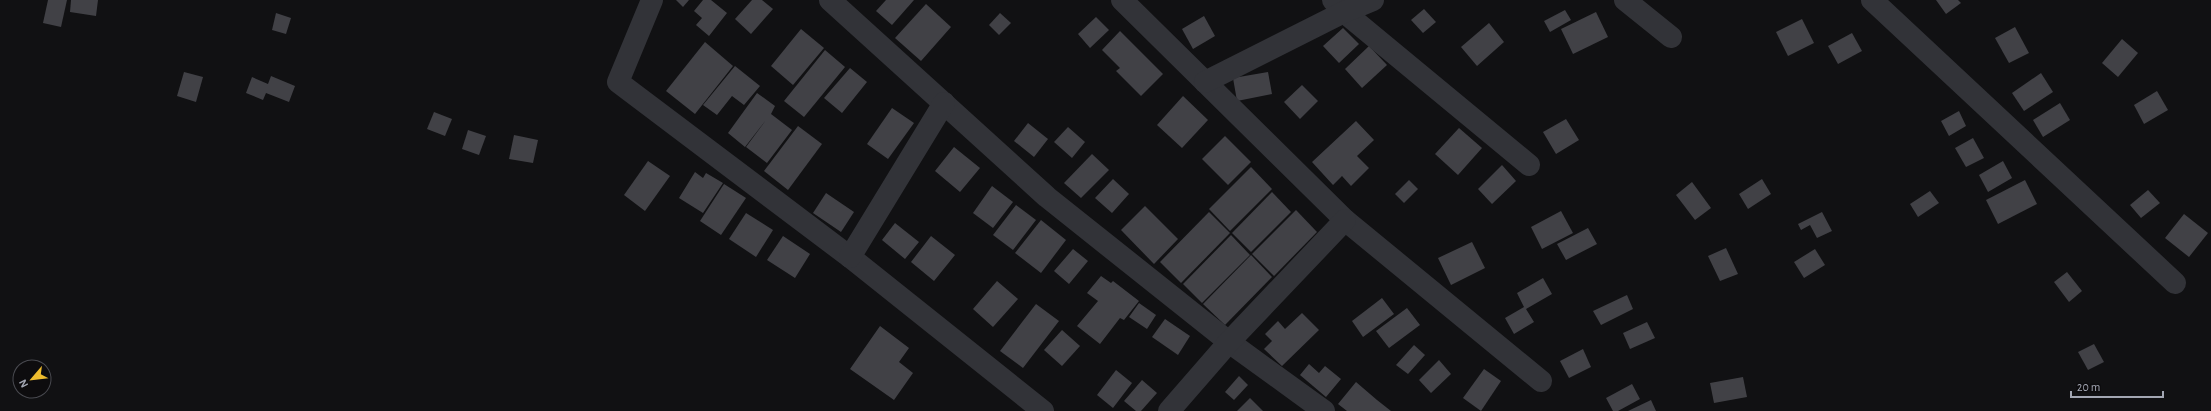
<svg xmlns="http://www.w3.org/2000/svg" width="2211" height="411" viewBox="0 0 2211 411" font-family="'Alegreya Sans',sans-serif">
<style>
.building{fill:#414146}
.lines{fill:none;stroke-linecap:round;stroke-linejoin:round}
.minor{stroke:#323338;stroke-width:22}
</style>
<rect width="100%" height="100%" fill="#111113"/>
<g class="building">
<polygon points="48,0 67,0 61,27 43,23"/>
<polygon points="71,0 98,0 96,16 70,12"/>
<polygon points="676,0 689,0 683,7"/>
<polygon points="703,0 711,0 727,13 709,36 696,25 702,18 694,11"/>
<polygon points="752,0 762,0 773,9 751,34 735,19"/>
<polygon points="886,0 914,0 892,25 876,11"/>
<polygon points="1936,0 1958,0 1961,3 1946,14"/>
<polygon points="926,4 951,27 921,61 895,38"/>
<polygon points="1424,9 1436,22 1423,33 1411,20"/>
<polygon points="1565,10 1571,20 1550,32 1544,21"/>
<polygon points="1596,12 1608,37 1573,54 1561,29"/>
<polygon points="276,13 291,18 286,34 272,30"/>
<polygon points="1000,13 1011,23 999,35 989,25"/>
<polygon points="1204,16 1215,36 1193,49 1182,29"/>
<polygon points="1096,17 1109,30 1090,48 1078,34"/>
<polygon points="1802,19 1814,43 1788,56 1776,32"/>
<polygon points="1489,23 1504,42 1477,66 1461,47"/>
<polygon points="2015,27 2029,53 2009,63 1995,38"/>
<polygon points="1343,28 1359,44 1339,63 1323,46"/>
<polygon points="801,29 824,48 793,85 771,66"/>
<polygon points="1120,31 1163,74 1141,96 1116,71 1120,68 1102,50"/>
<polygon points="1852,33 1862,51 1838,64 1828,46"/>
<polygon points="2122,39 2138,53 2118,77 2102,63"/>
<polygon points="705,42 733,66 695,114 666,91"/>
<polygon points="1369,46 1387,65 1362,88 1345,69"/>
<polygon points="825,50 845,67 804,117 784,101"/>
<polygon points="735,66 760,86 744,105 732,96 717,115 703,105"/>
<polygon points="850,68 867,82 842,113 824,98"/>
<polygon points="184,72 203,77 196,102 177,96"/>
<polygon points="1268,72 1272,94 1237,101 1233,78"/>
<polygon points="2041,73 2053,92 2024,111 2012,93"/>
<polygon points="271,76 295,86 289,102 266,93 263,100 246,93 252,77 268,84"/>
<polygon points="1302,85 1318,101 1300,119 1284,102"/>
<polygon points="2157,91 2168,110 2144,124 2134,105"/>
<polygon points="757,93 775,106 771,114 792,130 767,163 746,147 766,120 745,147 728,133"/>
<polygon points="1183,96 1208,120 1182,148 1157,125"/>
<polygon points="2060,103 2070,120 2043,137 2033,120"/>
<polygon points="892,108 914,123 888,159 867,144"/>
<polygon points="1959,111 1966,126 1949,136 1941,121"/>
<polygon points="434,112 452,119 445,136 427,129"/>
<polygon points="1566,119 1579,140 1556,154 1543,132"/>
<polygon points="1356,121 1374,140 1357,156 1369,168 1351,186 1342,176 1333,185 1312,162"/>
<polygon points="1028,123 1048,139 1034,157 1014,141"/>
<polygon points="798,126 822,144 788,190 764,171"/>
<polygon points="1068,127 1085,142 1072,158 1054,142"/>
<polygon points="1459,128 1482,148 1458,175 1435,154"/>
<polygon points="468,130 486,136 479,155 462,149"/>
<polygon points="514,135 538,140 533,163 509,159"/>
<polygon points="1225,136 1251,162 1228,185 1202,159"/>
<polygon points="1973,138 1984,158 1966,167 1955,148"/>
<polygon points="954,147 980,168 960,192 935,171"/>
<polygon points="1092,154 1109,170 1081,198 1064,183"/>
<polygon points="648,161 670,176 645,211 624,195"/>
<polygon points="2003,161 2012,178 1988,192 1979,175"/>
<polygon points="1502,165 1516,181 1492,204 1478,189"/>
<polygon points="1251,167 1272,189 1230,231 1209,209"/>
<polygon points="695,172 703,178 706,173 723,183 703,213 679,198"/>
<polygon points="1113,179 1129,194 1112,213 1095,198"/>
<polygon points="1762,179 1771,194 1748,209 1739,194"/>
<polygon points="1409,180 1418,189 1404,203 1395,194"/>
<polygon points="2025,180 2037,204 1998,224 1986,200"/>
<polygon points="1692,182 1711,208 1695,220 1676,195"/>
<polygon points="724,184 746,198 721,235 700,221"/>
<polygon points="992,186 1013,202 993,228 973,213"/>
<polygon points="2148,190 2160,203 2141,218 2130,205"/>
<polygon points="1930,191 1939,203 1918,217 1910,204"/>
<polygon points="1272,192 1291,212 1251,252 1232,233"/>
<polygon points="826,193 854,212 841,232 813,213"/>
<polygon points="1016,205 1036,220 1013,250 993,235"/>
<polygon points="1145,206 1178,239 1154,264 1121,230"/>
<polygon points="1296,210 1317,232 1274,276 1252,254"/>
<polygon points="1561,211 1573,233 1542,249 1531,227"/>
<polygon points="1209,212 1230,233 1181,283 1160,262"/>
<polygon points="1822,212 1832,231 1817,238 1810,225 1801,230 1798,224"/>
<polygon points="746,213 773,230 756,257 729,239"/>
<polygon points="2184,214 2208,233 2189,257 2165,238"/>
<polygon points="1041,220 1066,240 1041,273 1015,253"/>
<polygon points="895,223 919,242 905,259 882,240"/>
<polygon points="1588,228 1597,244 1566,260 1557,244"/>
<polygon points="1231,235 1250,255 1202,303 1183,284"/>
<polygon points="783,236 810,254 795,278 767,260"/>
<polygon points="931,236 955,255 934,281 911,262"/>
<polygon points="1472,242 1485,268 1451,285 1438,258"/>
<polygon points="1726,248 1738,274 1720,281 1708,256"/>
<polygon points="1073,249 1088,261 1069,284 1054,271"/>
<polygon points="1815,249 1825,265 1804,278 1794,262"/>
<polygon points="1251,255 1272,277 1225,325 1203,304"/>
<polygon points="2067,272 2082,291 2069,302 2054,282"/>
<polygon points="1101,276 1111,283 1113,281 1139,301 1124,320 1120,318 1100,344 1077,326 1098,301 1087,293"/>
<polygon points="1543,278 1552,294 1526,309 1534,322 1514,334 1505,318 1524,307 1517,293"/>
<polygon points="997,281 1018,299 993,327 973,309"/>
<polygon points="1627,295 1633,309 1601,325 1593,311"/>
<polygon points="1382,298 1394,314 1363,337 1352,321"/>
<polygon points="1139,303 1156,315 1147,329 1129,317"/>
<polygon points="1036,304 1059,321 1023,368 1000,351"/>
<polygon points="1407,308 1420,325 1389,348 1376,331"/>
<polygon points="1302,313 1319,330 1282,366 1264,349 1272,341 1265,334 1278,321 1285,329"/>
<polygon points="1165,319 1190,336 1178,355 1152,337"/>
<polygon points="1647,322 1655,338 1630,349 1623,333"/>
<polygon points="880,326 909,348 899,362 913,373 894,400 850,369"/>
<polygon points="1062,330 1080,346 1062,366 1044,350"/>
<polygon points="2094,344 2104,362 2088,370 2078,352"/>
<polygon points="1414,345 1425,355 1408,374 1396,365"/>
<polygon points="1583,349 1591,367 1569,378 1560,361"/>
<polygon points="1439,360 1451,374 1431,393 1419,380"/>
<polygon points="1309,364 1319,373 1325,366 1341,379 1326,397 1300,375"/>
<polygon points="1484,369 1501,381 1481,411 1463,398"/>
<polygon points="1116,370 1132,383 1113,408 1097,395"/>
<polygon points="1239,376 1248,385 1234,400 1225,392"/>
<polygon points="1743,377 1747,397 1714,403 1710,383"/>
<polygon points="1142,380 1157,393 1141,411 1136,411 1124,401"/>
<polygon points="1356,382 1377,400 1391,411 1347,411 1338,404"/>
<polygon points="1632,384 1640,399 1618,411 1613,411 1606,398"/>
<polygon points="1250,398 1263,411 1237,411"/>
<polygon points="1651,400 1656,411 1628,411"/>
</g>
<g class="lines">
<g class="minor">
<polyline points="652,0 618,82 850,257 1043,411"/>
<polyline points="830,0 1047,197 1229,342 1324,411"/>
<polyline points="1122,0 1345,220 1541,381"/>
<polyline points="1333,0 1344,12 1529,165"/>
<polyline points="1625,0 1671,37"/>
<polyline points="1872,0 2175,283"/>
<polyline points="1205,82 1344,12 1373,0"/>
<polyline points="850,257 944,103"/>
<polyline points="1169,411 1229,342 1345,220"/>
</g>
</g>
<g transform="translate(32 379) rotate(242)"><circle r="19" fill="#0d0c0e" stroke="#494a50"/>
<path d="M0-3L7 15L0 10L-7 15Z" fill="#eebc2e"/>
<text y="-6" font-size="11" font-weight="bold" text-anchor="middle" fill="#a3a7b3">N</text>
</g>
<path d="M2071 391v6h92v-6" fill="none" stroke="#a3a7b3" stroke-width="2"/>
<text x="2077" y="391" font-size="12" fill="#a3a7b3" stroke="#0d0c0e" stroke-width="3" paint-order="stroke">20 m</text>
</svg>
